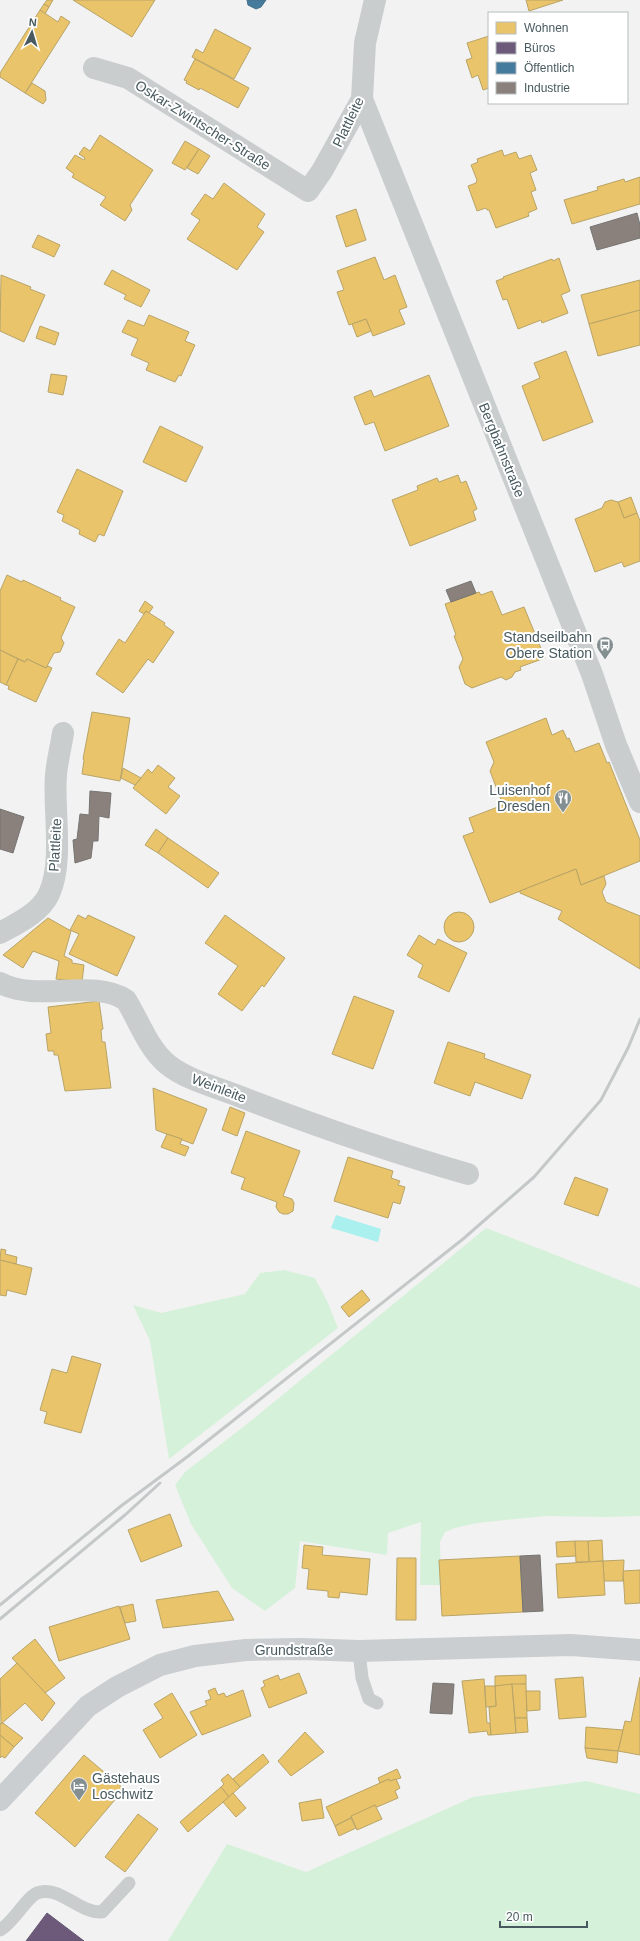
<svg xmlns="http://www.w3.org/2000/svg" width="640" height="1941" viewBox="0 0 640 1941" font-family="Helvetica,sans-serif">
<style>
.green{fill:#d6f1da}
.water{fill:#aaf0ee}
.homes{fill:#e9c46a;stroke:#b9a467}
.offices{fill:#6d597a;stroke:#625972}
.public{fill:#457b9d;stroke:#46718a}
.industry{fill:#8a817c;stroke:#767573}
.lines{fill:none;stroke-linecap:round;stroke-linejoin:round}
.lane{stroke:#c9cdce;stroke-width:13}
.street{stroke:#c9cdce;stroke-width:22}
.secondary{stroke:#caced0;stroke-width:22}
.rail{stroke:#c5c8c8;stroke-width:3}
.labels{text-anchor:middle;stroke-width:4;stroke-linejoin:round;paint-order:stroke}
.street-label{font-size:14px;fill:#485a5f;stroke:#fff}
.poi-label{font-size:14px;fill:#485a5f;stroke:#fff;text-anchor:end}
</style>
<rect width="100%" height="100%" fill="#f2f2f2"/>
<g class="green">
<polygon points="486,1228 640,1288 640,1516 606,1517 545,1516 477,1523 455,1528 445,1532 440,1542 441,1585 420,1585 421,1522 388,1533 387,1555 300,1541 295,1588 265,1611 232,1588 191,1524 175,1485 185,1472 252,1420"/>
<polygon points="284,1270 315,1278 327,1301 338,1328 169,1459 150,1341 133,1305 161,1313 245,1294 260,1273"/>
<polygon points="586,1781 640,1794 640,1941 168,1941 227,1844 306,1872 473,1797"/>
</g>
<polygon class="water" points="336,1215 381,1229 378,1242 331,1228"/>
<g class="homes">
<polygon points="47,0 53,0 49,7 44,4"/>
<polygon points="73,0 155,0 132,37"/>
<polygon points="526,0 563,0 529,11"/>
<polygon points="44,4 49,7 45,14 40,10"/>
<polygon points="40,10 58,22 61,16 70,22 25,93 0,77 0,73"/>
<polygon points="215,29 251,48 234,79 192,57 196,49 203,53"/>
<polygon points="489,36 489,88 483,90 478,75 472,78 466,60 472,58 467,43"/>
<polygon points="195,59 249,88 238,108 200,88 199,90 186,83 187,81 184,80"/>
<polygon points="32,83 45,91 46,100 43,104 25,93"/>
<polygon points="100,135 153,170 130,205 132,210 125,221 100,205 106,197 72,177 74,174 66,168 75,155 84,160 85,158 79,154 84,147 90,151"/>
<polygon points="185,141 199,149 185,170 172,163"/>
<polygon points="199,149 210,156 198,174 187,168"/>
<polygon points="502,150 504,156 516,152 519,159 531,155 537,170 530,173 536,190 531,192 537,209 528,213 529,216 496,228 489,210 487,210 486,208 477,211 468,186 476,183 477,180 471,165 478,162 477,159"/>
<polygon points="640,177 640,204 572,224 564,200 598,190 597,187 624,179 625,182"/>
<polygon points="224,183 265,214 257,227 264,232 237,270 187,239 200,220 191,214 205,194 213,199"/>
<polygon points="356,209 366,240 346,247 336,216"/>
<polygon points="38,235 60,245 54,257 32,247"/>
<polygon points="375,257 384,280 395,275 407,307 399,310 405,324 373,336 366,319 349,325 337,292 344,290 337,271"/>
<polygon points="559,258 570,291 561,295 568,313 542,323 541,320 518,329 507,299 503,300 496,281 504,278 503,277 552,259 553,261"/>
<polygon points="112,270 150,290 141,307 124,299 126,295 104,284"/>
<polygon points="1,275 31,287 30,289 45,295 24,342 0,331"/>
<polygon points="640,280 640,310 589,324 581,295"/>
<polygon points="640,310 640,345 598,356 589,324"/>
<polygon points="149,315 189,332 185,341 195,345 181,376 179,375 175,382 146,370 149,363 131,355 138,339 122,332 128,320 144,326"/>
<polygon points="366,319 371,331 357,337 352,324"/>
<polygon points="40,326 59,333 55,345 36,338"/>
<polygon points="566,351 593,422 543,441 522,386 540,378 534,363"/>
<polygon points="51,374 67,376 63,395 48,392"/>
<polygon points="429,375 449,426 385,451 374,422 365,425 354,397 371,390 374,397"/>
<polygon points="160,426 203,447 186,482 143,462"/>
<polygon points="77,469 123,491 104,536 99,534 95,542 79,534 80,530 62,521 64,515 57,512"/>
<polygon points="458,475 461,483 466,481 477,509 473,511 476,520 410,546 392,500 418,490 417,486 437,478 439,482"/>
<polygon points="631,497 637,513 624,518 618,502"/>
<polygon points="611,500 618,502 624,518 637,513 640,521 640,561 624,567 622,562 595,572 575,519 602,508 605,502"/>
<polygon points="7,575 22,582 23,580 61,598 60,600 75,607 61,638 64,643 60,652 54,653 46,668 27,659 25,662 0,650 0,591"/>
<polygon points="492,591 502,615 524,607 545,658 520,667 521,670 515,672 512,677 506,680 501,677 472,688 465,684 459,667 463,659 454,636 456,635 445,604 479,592 481,595"/>
<polygon points="145,601 153,607 149,613 146,611 144,614 139,611"/>
<polygon points="146,611 165,623 164,625 174,632 153,663 148,659 123,693 96,674 119,639 125,643"/>
<polygon points="0,650 18,659 6,685 0,682"/>
<polygon points="18,659 25,662 27,659 46,668 48,666 52,668 36,702 8,689 9,686 6,685"/>
<polygon points="92,712 130,718 120,781 82,774 84,760 83,759"/>
<polygon points="546,718 552,735 563,730 567,739 569,738 575,752 599,743 607,763 609,762 640,840 640,861 581,885 576,869 490,903 463,836 474,832 469,818 503,805 490,771 494,762 486,742"/>
<polygon points="158,765 175,778 168,787 180,796 166,814 133,788 148,769 152,773"/>
<polygon points="123,768 141,778 135,785 121,778"/>
<polygon points="156,829 168,838 158,853 145,845"/>
<polygon points="168,838 219,873 208,888 158,853"/>
<polygon points="576,869 581,885 604,876 606,884 602,892 606,902 640,916 640,969 558,919 562,911 520,893 520,891"/>
<circle cx="459" cy="927" r="15"/>
<polygon points="78,915 86,919 88,915 135,937 117,976 69,954 79,934 70,930"/>
<polygon points="225,915 285,958 264,987 262,985 242,1011 218,994 238,966 205,943"/>
<polygon points="48,918 71,931 64,956 72,960 72,963 84,965 82,982 56,979 59,961 33,951 23,968 3,955"/>
<polygon points="419,935 435,945 438,939 467,953 449,992 418,977 423,965 407,955"/>
<polygon points="354,996 394,1011 373,1069 332,1054"/>
<polygon points="99,1001 103,1029 101,1030 102,1042 105,1042 111,1088 65,1091 58,1055 54,1055 54,1051 48,1051 46,1034 51,1033 48,1007"/>
<polygon points="448,1042 485,1054 484,1058 531,1075 522,1099 475,1082 470,1096 434,1083"/>
<polygon points="153,1088 207,1109 193,1144 156,1130"/>
<polygon points="230,1107 245,1113 237,1136 222,1130"/>
<polygon points="246,1131 300,1151 283,1196 292,1199 294,1203 293,1211 288,1214 283,1214 279,1212 276,1207 277,1202 241,1189 245,1178 231,1173"/>
<polygon points="167,1134 182,1139 180,1144 189,1147 185,1156 161,1147"/>
<polygon points="348,1157 393,1171 391,1178 400,1181 398,1185 405,1187 400,1204 393,1202 388,1218 334,1201"/>
<polygon points="575,1177 608,1189 598,1216 564,1204"/>
<polygon points="1,1249 6,1250 5,1254 17,1257 16,1264 0,1260"/>
<polygon points="0,1260 32,1268 26,1295 7,1290 6,1296 0,1295"/>
<polygon points="362,1290 370,1300 349,1317 341,1307"/>
<polygon points="72,1356 101,1364 81,1433 44,1423 47,1412 40,1410 52,1369 67,1373"/>
<polygon points="170,1514 182,1546 141,1562 128,1530"/>
<polygon points="602,1540 603,1561 589,1562 588,1541"/>
<polygon points="575,1541 576,1556 557,1557 556,1542"/>
<polygon points="575,1541 588,1541 589,1562 576,1562"/>
<polygon points="304,1545 323,1547 322,1555 370,1559 367,1595 340,1592 339,1598 328,1597 328,1591 307,1589 309,1569 302,1568"/>
<polygon points="520,1556 523,1612 442,1616 439,1560"/>
<polygon points="397,1558 416,1558 416,1620 396,1620"/>
<polygon points="624,1560 623,1581 604,1581 603,1561"/>
<polygon points="603,1561 605,1595 558,1598 556,1564"/>
<polygon points="640,1570 640,1603 625,1604 623,1571"/>
<polygon points="218,1591 234,1620 163,1628 156,1600"/>
<polygon points="133,1604 136,1621 125,1623 120,1607"/>
<polygon points="119,1606 130,1639 59,1661 49,1627"/>
<polygon points="35,1639 65,1678 45,1693 12,1658"/>
<polygon points="17,1663 55,1703 42,1721 25,1703 1,1724 0,1679"/>
<polygon points="299,1673 307,1693 269,1708 261,1688 265,1686 263,1681 278,1675 280,1680"/>
<polygon points="526,1675 526,1684 495,1686 495,1676"/>
<polygon points="583,1677 586,1717 559,1719 555,1679"/>
<polygon points="640,1677 640,1755 618,1751 625,1721 631,1722"/>
<polygon points="484,1679 487,1723 490,1723 491,1735 488,1735 487,1731 469,1733 462,1681"/>
<polygon points="512,1684 516,1733 491,1735 489,1707 496,1706 495,1686"/>
<polygon points="512,1684 526,1684 527,1718 515,1718"/>
<polygon points="485,1686 495,1686 496,1706 486,1707"/>
<polygon points="215,1688 218,1695 224,1693 226,1697 243,1690 251,1716 202,1735 190,1712 207,1705 205,1701 211,1699 208,1691"/>
<polygon points="526,1691 540,1691 540,1710 527,1711"/>
<polygon points="172,1693 197,1735 160,1758 143,1730 163,1718 154,1704"/>
<polygon points="515,1718 527,1718 528,1732 516,1733"/>
<polygon points="0,1723 1,1724 3,1723 23,1738 14,1747 0,1735"/>
<polygon points="586,1727 623,1730 618,1751 585,1748"/>
<polygon points="305,1732 324,1752 291,1776 278,1761"/>
<polygon points="0,1735 14,1747 5,1758 1,1756 0,1758"/>
<polygon points="585,1748 618,1751 617,1763 587,1758"/>
<polygon points="263,1754 269,1762 240,1787 233,1779"/>
<polygon points="84,1755 124,1789 75,1847 35,1813"/>
<polygon points="397,1769 401,1778 390,1781 389,1779 380,1783 378,1778"/>
<polygon points="228,1774 240,1787 229,1797 221,1787 224,1784 221,1780"/>
<polygon points="389,1779 390,1781 396,1779 400,1788 395,1791 398,1798 377,1807 375,1805 335,1826 326,1807"/>
<polygon points="221,1787 229,1797 188,1832 180,1822"/>
<polygon points="233,1793 246,1808 236,1817 223,1802"/>
<polygon points="321,1799 324,1818 302,1821 299,1803"/>
<polygon points="375,1805 382,1819 357,1830 351,1816"/>
<polygon points="138,1814 158,1829 125,1872 105,1857"/>
<polygon points="351,1818 356,1828 339,1836 335,1826"/>
</g>
<polygon class="offices" points="47,1913 84,1941 26,1941"/>
<polygon class="public" points="247,0 266,0 261,7 256,9 248,5"/>
<g class="industry">
<polygon points="637,213 640,225 640,238 597,250 590,227"/>
<polygon points="471,581 476,593 451,602 446,590"/>
<polygon points="90,791 111,793 109,818 99,816 98,841 93,841 91,858 75,863 73,840 77,839 80,814 89,815"/>
<polygon points="0,809 24,817 13,853 0,849"/>
<polygon points="540,1555 543,1611 523,1612 520,1556"/>
<polygon points="433,1683 454,1684 452,1714 430,1713"/>
</g>
<g class="lines">
<g class="lane">
<polyline points="359,1651 362,1678 369,1699 377,1703"/>
<path d="M0,1930C13,1923 27,1897 37,1893C60,1885 78,1913 102,1912L129,1883"/>
</g>
<g class="street">
<polyline points="94,68 128,78 308,191 322,171 362,99 365,43 375,0"/>
<polyline points="362,99 592,674 616,745 640,802"/>
<path d="M0,933C18,923 40,913 49,894C64,862 53,809 56,775C57,761 61,747 63,733"/>
<path d="M0,983C39,1003 92,978 126,1000C139,1021 148,1048 167,1064C188,1081 217,1087 241,1097C316,1126 391,1152 468,1174"/>
</g>
<polyline class="secondary" points="0,1800 88,1706 117,1687 160,1665 195,1656 246,1650 302,1649 359,1651 571,1645 640,1650"/>
<g class="rail">
<polyline points="0,1605 121,1506 187,1457 463,1239 534,1177 601,1100 628,1048 640,1019"/>
<polyline points="0,1619 125,1515 160,1483"/>
</g>
</g>
<defs>
<g id="bus-pin" transform="scale(0.9)"><path d="M0 17L-7.5 6A9.5 9.5 0 1 1 7.5 6Z" fill="#848f92" stroke="#fff"/><path d="M-5-6H5V4H4V6H2V4H-2V6H-4V4H-5ZM-3.5-4V0h7V-4ZM-3.5 1.2v1.5H-2V1.2ZM2 1.2v1.5H3.5V1.2Z" fill="#fff"/></g>
<g id="restaurant-pin" transform="scale(0.9)"><path d="M0 17L-7.5 6A9.5 9.5 0 1 1 7.5 6Z" fill="#848f92" stroke="#fff"/><path d="M-5-6h1v4h1v-4h1v4h1v-4h1v5L-1.5 .5V6h-2V.5L-5-1ZM5-6V6H3V1.5H1.5Q1.5-4 5-6Z" fill="#fff"/></g>
<g id="hotel-pin" transform="scale(0.9)"><path d="M0 17L-7.5 6A9.5 9.5 0 1 1 7.5 6Z" fill="#848f92" stroke="#fff"/><path d="M-6-4.5h1.5V1H6V5H4.5V3h-9V5H-6ZM-4 0a1.8 1.8 0 1 1 3.6 0ZM.5 0V-2.5h3Q6-2.5 6 0Z" fill="#fff"/></g>
</defs>
<g fill-rule="evenodd">
<use href="#bus-pin" x="605" y="645"/>
<use href="#restaurant-pin" x="563" y="798"/>
<use href="#hotel-pin" x="79" y="1786"/>
</g>
<g class="labels">
<g class="street-label">
<text transform="translate(348 122) rotate(-64)" y="5">Plattleite</text>
<text transform="translate(203 125) rotate(32)" y="5">Oskar-Zwintscher-Straße</text>
<text transform="translate(502 450) rotate(68)" y="5">Bergbahnstraße</text>
<text transform="translate(55 845) rotate(-87)" y="5">Plattleite</text>
<text transform="translate(219 1088) rotate(21)" y="5">Weinleite</text>
<text x="294" y="1655">Grundstraße</text>
</g>
<g class="poi-label">
<text x="592" y="642">Standseilbahn<tspan x="592" dy="16">Obere Station</tspan></text>
<text x="550" y="795">Luisenhof<tspan x="550" dy="16">Dresden</tspan></text>
<text x="92" y="1783" text-anchor="start">Gästehaus<tspan x="92" dy="16">Loschwitz</tspan></text>
</g>
</g>
<rect x="488" y="12" width="140" height="92" fill="#ffffff" stroke="#b6bdbf"/>
<rect x="496" y="22" width="20" height="12" fill="#e9c46a" stroke="#b6bdbf"/>
<text x="524" y="32" font-size="12" fill="#485a5f">Wohnen</text>
<rect x="496" y="42" width="20" height="12" fill="#6d597a" stroke="#b6bdbf"/>
<text x="524" y="52" font-size="12" fill="#485a5f">Büros</text>
<rect x="496" y="62" width="20" height="12" fill="#457b9d" stroke="#b6bdbf"/>
<text x="524" y="72" font-size="12" fill="#485a5f">Öffentlich</text>
<rect x="496" y="82" width="20" height="12" fill="#8a817c" stroke="#b6bdbf"/>
<text x="524" y="92" font-size="12" fill="#485a5f">Industrie</text>
<g transform="translate(32 32) rotate(5)" stroke="#ffffff" stroke-width="3" paint-order="stroke">
<path d="M0-3L7 15L0 10L-7 15Z" fill="#485a5f"/>
<text y="-6" font-size="11" font-weight="bold" text-anchor="middle" fill="#485a5f">N</text>
</g>
<path d="M500 1921v6h87v-6" fill="none" stroke="#485a5f" stroke-width="2"/>
<text x="506" y="1921" font-size="12" fill="#485a5f" stroke="#ffffff" stroke-width="3" paint-order="stroke">20 m</text>
</svg>
